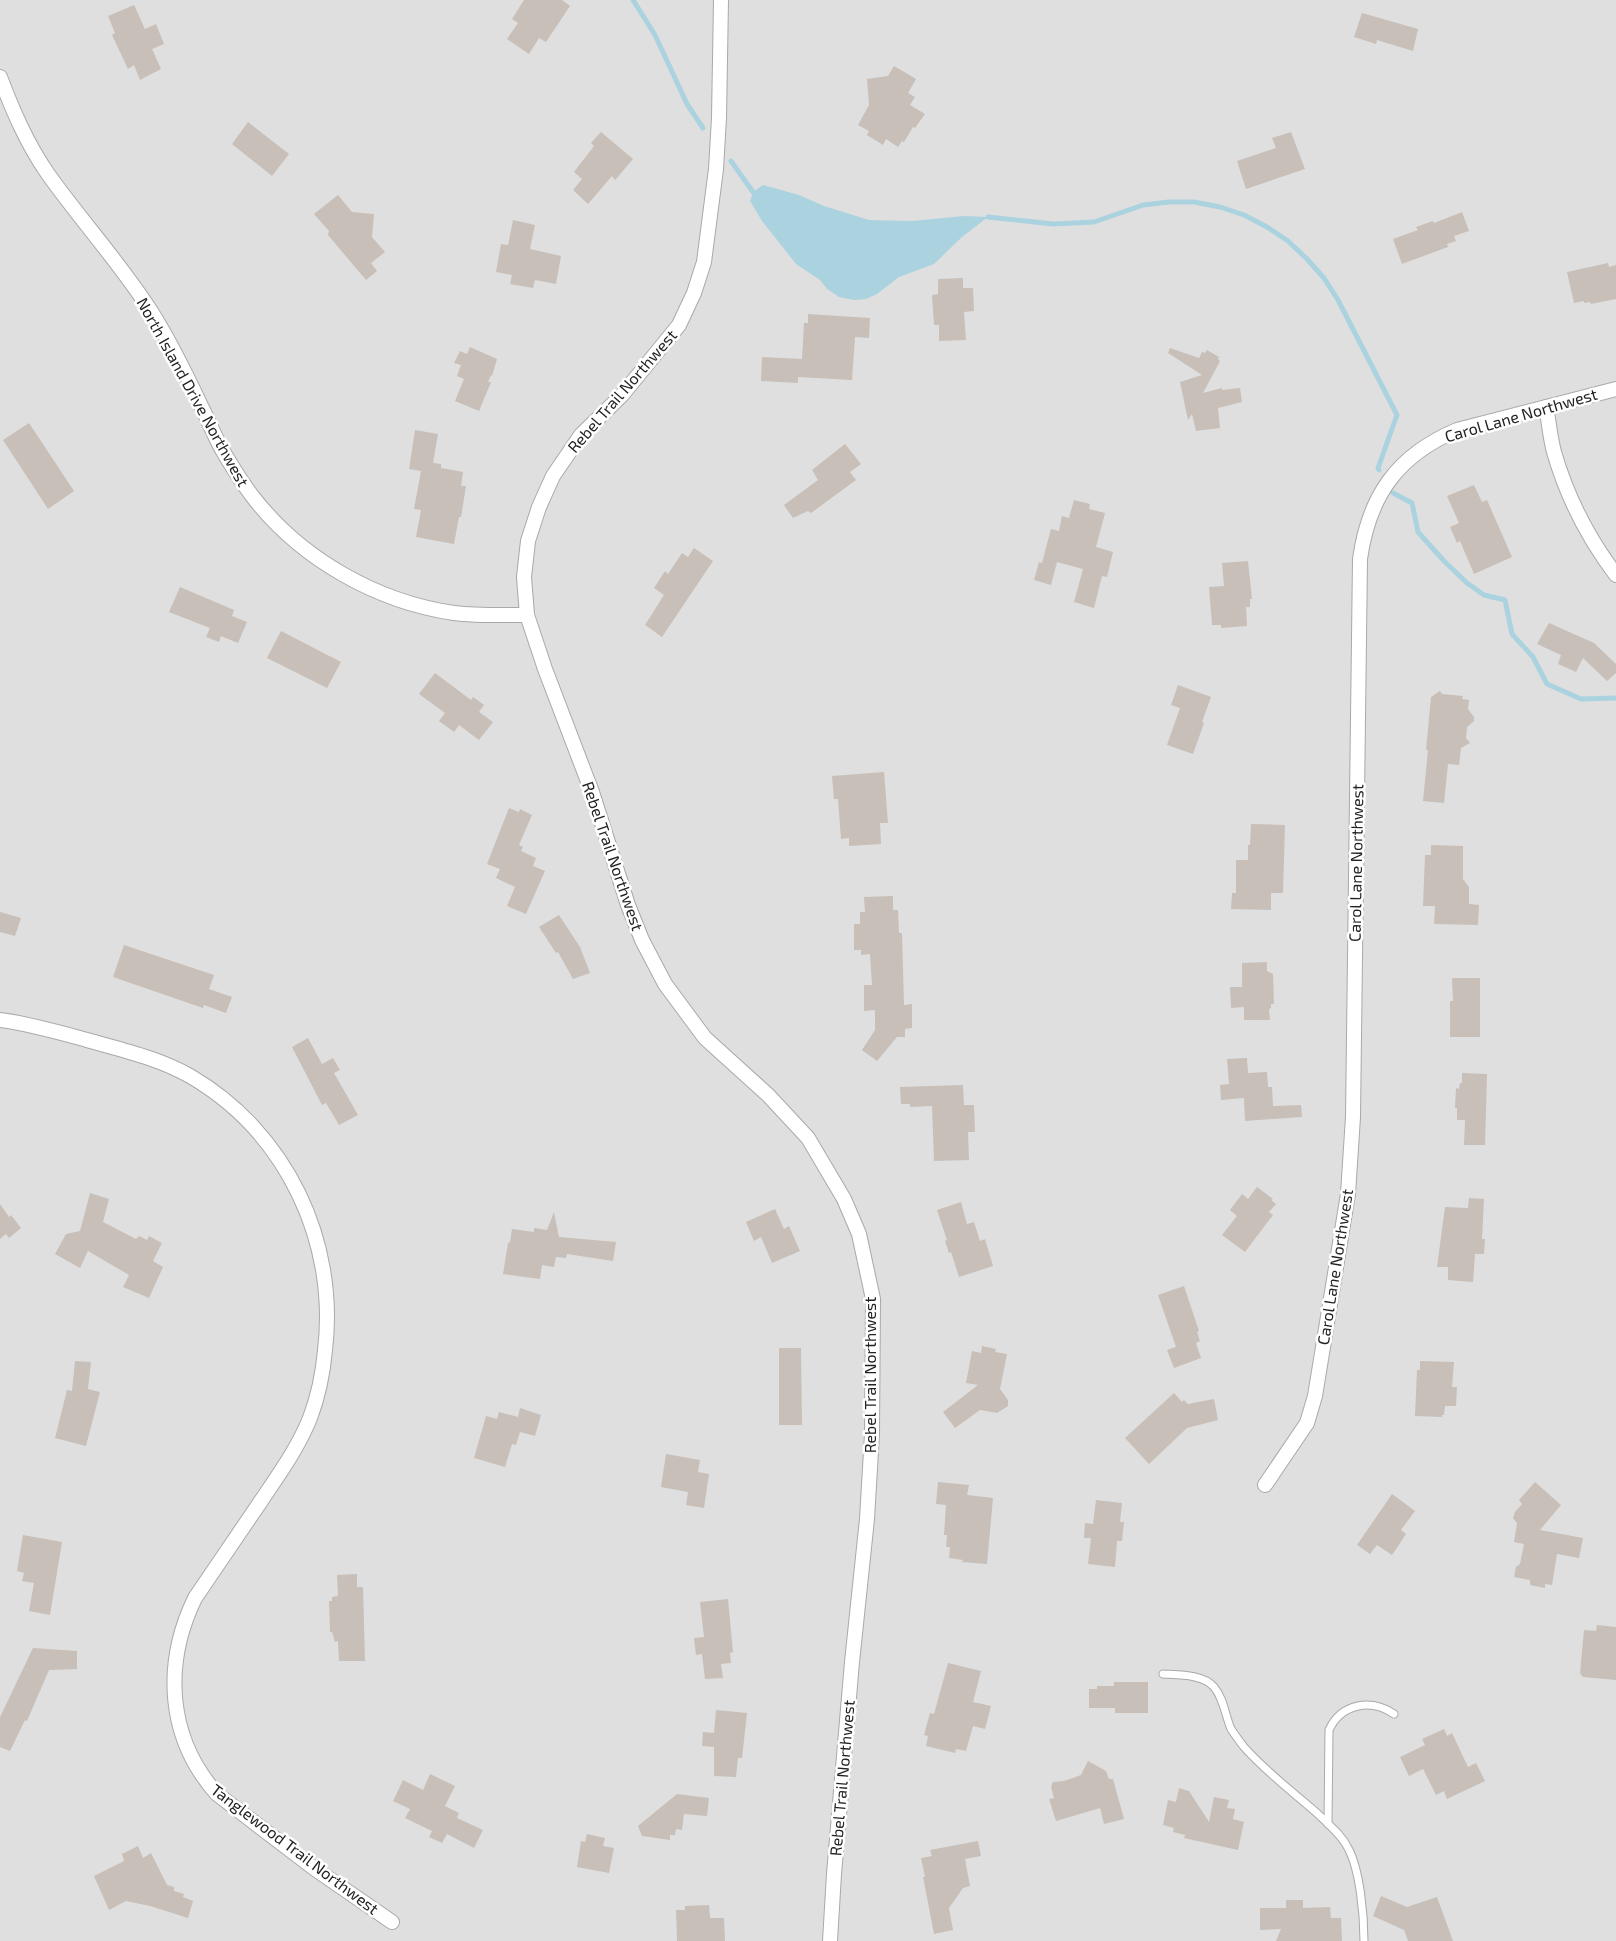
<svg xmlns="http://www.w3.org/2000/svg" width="1616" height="1941" viewBox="0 0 1616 1941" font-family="'Exo 2',sans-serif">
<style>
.residential{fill:#e0dfdf}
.water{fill:#aad3df}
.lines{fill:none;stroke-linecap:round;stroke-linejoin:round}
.stream{stroke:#aad3df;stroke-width:5}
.building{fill:#c7bfb8}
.lane-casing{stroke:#a9a9a9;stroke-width:9}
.street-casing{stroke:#a9a9a9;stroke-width:16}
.lane{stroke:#fff;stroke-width:7}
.street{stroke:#fff;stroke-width:14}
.labels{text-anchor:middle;stroke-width:5;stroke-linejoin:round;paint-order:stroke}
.street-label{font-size:16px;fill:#222;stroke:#fff}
</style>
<rect width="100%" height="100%" fill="#f2efe9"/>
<rect class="residential" x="0" y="0" width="1616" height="1941"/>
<polygon class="water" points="763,185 799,195 824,206 869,220 912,221 964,216 988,217 962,237 934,264 899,277 877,294 866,299 854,300 839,297 827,289 820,280 796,264 762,221 750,201 753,192"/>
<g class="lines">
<g class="stream">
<polyline points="633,0 655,35 687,104 703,128"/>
<polyline points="731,161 753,192"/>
<polyline points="988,217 1053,224 1094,222 1143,205 1169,202 1194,202 1220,207 1244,215 1267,227 1288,241 1307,259 1324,278 1338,300 1397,415 1378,468 1379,470"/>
<polyline points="1393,493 1412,503 1418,532 1444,561 1467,583 1484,595 1505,600 1512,634 1533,657 1547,684 1581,699 1616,698"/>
</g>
</g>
<g class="building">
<polygon points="524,0 562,0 570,6 546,42 539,38 529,54 507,39 518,23 512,19"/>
<polygon points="134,5 145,29 156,24 164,44 152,49 161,69 140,80 134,65 128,69 112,35 115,33 108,16"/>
<polygon points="1362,13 1418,29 1413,51 1377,40 1376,44 1354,37"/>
<polygon points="894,66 916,79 908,93 915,97 910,105 925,114 915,128 913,127 904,142 902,141 898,147 886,139 883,145 867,135 869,131 858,125 869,105 867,79 888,76"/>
<polygon points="248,122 289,154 272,176 232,144"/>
<polygon points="601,132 633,159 615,180 612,176 588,204 573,190 582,179 574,172 594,146 591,143"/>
<polygon points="1291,132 1305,169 1246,189 1237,161 1276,148 1272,138"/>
<polygon points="338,195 352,212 374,214 372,237 385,252 371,263 377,271 366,280 328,235 329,231 314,214"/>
<polygon points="1462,212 1469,231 1454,236 1456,241 1447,244 1448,247 1402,264 1393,239 1418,230 1416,227 1433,221 1434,223"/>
<polygon points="513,220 535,225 530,249 561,256 556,284 535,280 533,288 510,284 512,275 496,272 501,244 508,245"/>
<polygon points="1608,263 1609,267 1616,265 1616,299 1591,304 1590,302 1584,303 1584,301 1574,303 1567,272"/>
<polygon points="963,278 963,288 973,288 974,311 964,312 966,340 939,341 939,325 934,325 932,295 938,294 938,279"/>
<polygon points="808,314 870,318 869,338 855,337 852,380 798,377 798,383 761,381 762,357 802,359 804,323 808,323"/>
<polygon points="470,347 497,359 492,376 491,375 488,382 491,382 479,411 455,401 464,379 457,376 461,365 454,363 460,351 467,354"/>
<polygon points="1170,348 1199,358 1202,352 1205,353 1207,350 1219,357 1218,359 1220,361 1203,393 1222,388 1222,390 1240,388 1242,402 1218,408 1220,428 1196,431 1192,414 1188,420 1180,382 1202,375 1168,353"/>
<polygon points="29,423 74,491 48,509 3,440"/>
<polygon points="415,430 438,434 433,463 441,464 441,468 463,472 461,486 466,486 461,517 459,517 454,544 416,537 421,510 414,509 421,471 409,469"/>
<polygon points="845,444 861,464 850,472 856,480 811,513 808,511 793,518 784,505 818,480 812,470"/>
<polygon points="1474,485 1482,502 1487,500 1512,557 1474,574 1460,541 1457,543 1450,527 1459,523 1447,496"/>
<polygon points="1074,500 1090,504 1089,509 1105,513 1096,547 1113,552 1107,577 1102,576 1094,608 1074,602 1083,569 1057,562 1051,585 1034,580 1039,562 1042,563 1051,529 1059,531 1062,516 1069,518"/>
<polygon points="694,548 713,561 662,637 645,625 664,595 654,588 665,571 668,574 682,553 688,557"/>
<polygon points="1248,561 1252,599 1250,599 1250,607 1246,607 1247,626 1221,628 1221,625 1212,625 1209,587 1224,586 1222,563"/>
<polygon points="180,587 234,610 232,616 247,622 238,643 221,636 219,642 206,637 210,628 169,612"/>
<polygon points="1549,623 1594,643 1616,664 1616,673 1607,681 1583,658 1576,672 1558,664 1561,655 1537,644"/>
<polygon points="281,631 341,662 327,688 267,658"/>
<polygon points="435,673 471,700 473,697 484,705 479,712 493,722 479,740 459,725 454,732 439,721 445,713 419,694"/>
<polygon points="1178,685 1211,697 1202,722 1204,723 1193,754 1167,745 1180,708 1171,705"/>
<polygon points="1440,691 1442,694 1463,696 1462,699 1469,700 1468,709 1474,717 1474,721 1467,727 1466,738 1470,743 1461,748 1459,765 1448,764 1444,803 1423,801 1428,750 1426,750 1431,697"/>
<polygon points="884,772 888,823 880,823 881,844 849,846 849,838 841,839 838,799 834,799 832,776"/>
<polygon points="509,808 519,812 520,809 532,815 519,845 523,847 521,851 536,858 533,866 545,871 526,914 507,906 515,887 496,878 500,869 487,864"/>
<polygon points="1251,824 1285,825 1283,893 1271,893 1271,910 1231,909 1232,893 1236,893 1236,860 1248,860 1248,845 1250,845"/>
<polygon points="1431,845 1463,846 1463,879 1469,887 1469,904 1479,905 1478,925 1434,924 1435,906 1423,906 1425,855 1431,855"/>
<polygon points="893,896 893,910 898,910 899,933 902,933 904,1005 912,1004 912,1028 905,1029 905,1037 897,1037 877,1061 862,1050 875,1030 875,1010 864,1011 864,985 872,985 870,954 861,955 861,950 854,950 854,924 860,924 860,912 865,912 864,897"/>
<polygon points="0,912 21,918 15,936 0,932"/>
<polygon points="559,915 580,947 590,973 573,979 558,952 556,953 539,927"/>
<polygon points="124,945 214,975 209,989 232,997 226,1013 204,1005 203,1008 113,977"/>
<polygon points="1267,962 1267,971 1273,974 1274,1004 1271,1004 1271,1008 1269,1009 1270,1020 1244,1020 1244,1007 1231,1008 1230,987 1242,987 1242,963"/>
<polygon points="1452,978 1480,978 1480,1037 1450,1037 1450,1001 1453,1001"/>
<polygon points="308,1038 322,1064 333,1058 340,1070 334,1073 358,1115 339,1125 326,1103 322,1105 292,1047"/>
<polygon points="1247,1058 1248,1073 1267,1072 1268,1087 1272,1087 1273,1106 1301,1105 1302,1117 1245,1121 1244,1098 1221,1100 1220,1085 1229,1084 1227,1059"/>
<polygon points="1462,1073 1487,1074 1485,1145 1464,1145 1465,1120 1457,1120 1457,1108 1455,1108 1456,1088 1459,1089 1460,1083 1462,1083"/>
<polygon points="963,1085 964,1105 974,1105 975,1132 968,1132 969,1160 934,1161 932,1106 910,1107 910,1104 901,1104 900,1087"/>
<polygon points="1257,1187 1273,1199 1271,1200 1276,1204 1269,1212 1273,1215 1245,1252 1222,1235 1237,1216 1230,1210 1242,1194 1248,1199"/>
<polygon points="90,1193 109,1199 103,1222 136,1239 139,1236 147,1240 149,1236 162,1243 153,1261 163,1267 149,1298 123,1287 129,1275 88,1251 80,1268 55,1254 66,1234 80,1231"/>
<polygon points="1469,1198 1484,1199 1482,1239 1485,1239 1484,1254 1475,1254 1473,1282 1448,1280 1448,1267 1437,1267 1445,1207 1468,1208"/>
<polygon points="961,1202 967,1224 974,1222 980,1241 985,1239 993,1266 959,1277 951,1252 949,1253 945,1241 947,1240 937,1210"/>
<polygon points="0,1204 9,1217 11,1215 21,1228 9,1238 6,1234 0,1239"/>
<polygon points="775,1209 784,1229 789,1226 800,1251 772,1263 761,1237 754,1241 746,1222"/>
<polygon points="554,1212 559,1237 616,1242 613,1261 567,1254 566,1258 556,1257 554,1267 542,1265 540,1279 503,1274 508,1243 510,1242 512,1229 534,1232 534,1228 547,1230"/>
<polygon points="1184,1286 1199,1331 1197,1332 1200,1341 1196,1343 1201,1358 1174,1368 1167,1350 1176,1347 1158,1295"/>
<polygon points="982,1346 996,1349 995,1352 1007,1354 1000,1389 1008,1400 1008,1406 997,1413 980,1410 955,1428 943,1412 978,1385 966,1383 972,1351 981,1353"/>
<polygon points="779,1348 801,1348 802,1425 779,1425"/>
<polygon points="75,1361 91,1362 88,1389 100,1392 86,1446 55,1438 67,1390 72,1391"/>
<polygon points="1420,1361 1454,1362 1452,1387 1457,1387 1456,1406 1445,1406 1444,1415 1442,1415 1442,1417 1415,1416 1417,1370 1420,1370"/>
<polygon points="1174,1393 1182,1402 1184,1400 1188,1404 1214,1399 1218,1420 1187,1428 1149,1464 1125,1438"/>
<polygon points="520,1408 541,1415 535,1436 520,1432 516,1445 512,1444 505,1467 474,1458 486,1416 497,1419 499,1412 518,1417"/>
<polygon points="666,1454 700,1460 698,1472 709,1474 704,1508 686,1505 688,1492 661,1487"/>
<polygon points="938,1482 969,1485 967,1495 993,1498 987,1564 962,1562 963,1560 949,1558 950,1547 946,1547 947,1535 944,1535 946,1505 936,1504"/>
<polygon points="1535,1482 1561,1505 1540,1530 1583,1538 1579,1558 1557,1554 1552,1585 1545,1584 1545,1588 1530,1585 1530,1580 1514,1577 1516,1567 1520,1564 1524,1544 1514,1542 1517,1523 1513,1518 1515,1512 1522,1504 1519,1500"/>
<polygon points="1392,1494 1415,1511 1401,1530 1406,1534 1392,1555 1377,1545 1370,1554 1357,1545"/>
<polygon points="1096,1500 1122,1503 1120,1522 1124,1522 1122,1541 1117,1541 1115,1567 1088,1564 1091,1538 1084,1538 1085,1523 1093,1524"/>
<polygon points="23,1535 62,1542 50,1615 29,1611 34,1583 22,1581 24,1573 17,1571"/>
<polygon points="357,1574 357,1587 363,1587 365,1661 339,1661 338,1641 335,1642 332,1632 330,1632 329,1601 332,1601 332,1597 338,1596 337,1575"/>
<polygon points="728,1599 733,1652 730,1653 731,1663 721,1664 723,1678 705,1679 702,1654 696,1655 694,1638 704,1637 700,1602"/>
<polygon points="1597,1625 1616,1627 1616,1680 1583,1677 1580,1673 1584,1630 1596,1631"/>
<polygon points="33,1648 77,1651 77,1669 49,1670 27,1721 25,1720 10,1751 0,1747 0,1717"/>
<polygon points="948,1663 981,1671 973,1702 991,1706 985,1729 973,1726 966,1751 956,1749 955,1753 926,1746 928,1736 924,1735 930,1713 934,1714"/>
<polygon points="1114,1682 1148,1682 1148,1713 1115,1713 1115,1708 1089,1708 1089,1689 1097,1689 1097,1686 1114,1686"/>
<polygon points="716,1710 747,1713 742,1758 738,1758 736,1777 714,1776 714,1747 702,1746 703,1732 714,1733"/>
<polygon points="1444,1729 1447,1736 1452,1733 1468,1767 1476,1763 1485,1781 1447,1799 1444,1791 1436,1795 1423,1769 1409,1776 1400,1757 1425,1745 1422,1739"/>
<polygon points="1088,1761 1106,1771 1109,1779 1113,1779 1124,1819 1104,1824 1100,1808 1056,1821 1049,1799 1054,1798 1051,1787 1053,1782 1064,1781 1081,1775"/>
<polygon points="430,1774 455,1786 445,1806 459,1813 457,1818 483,1830 474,1848 447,1834 442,1843 429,1837 432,1831 405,1818 410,1809 393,1801 403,1780 423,1790"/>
<polygon points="1179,1788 1189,1791 1209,1822 1214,1797 1229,1800 1227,1808 1235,1809 1233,1819 1244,1822 1238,1850 1184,1838 1185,1835 1173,1832 1174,1828 1163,1825 1168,1800 1176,1802"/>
<polygon points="677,1794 709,1798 707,1816 684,1814 682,1830 676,1829 675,1835 670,1835 670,1840 642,1836 638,1826"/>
<polygon points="587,1834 605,1838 603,1846 614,1848 609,1873 577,1867 581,1841 585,1842"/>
<polygon points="978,1841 981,1856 965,1859 970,1886 963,1888 949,1908 953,1930 934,1934 923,1877 925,1877 921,1858 932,1856 930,1850"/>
<polygon points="138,1846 143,1858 151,1853 167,1885 174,1887 174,1891 184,1894 183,1897 193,1901 188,1918 150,1906 126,1901 109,1910 94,1876 124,1861 122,1854"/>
<polygon points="1381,1896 1407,1907 1437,1897 1453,1941 1408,1941 1404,1930 1373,1916"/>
<polygon points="1286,1900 1303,1900 1303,1908 1330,1907 1331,1918 1341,1918 1342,1941 1276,1941 1281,1929 1260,1930 1260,1908 1286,1908"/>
<polygon points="709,1905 710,1918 724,1918 725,1941 677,1941 676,1910 685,1910 685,1906"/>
</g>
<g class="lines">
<g class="lane-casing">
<g id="lane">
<path d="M1163,1674C1178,1675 1203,1674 1214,1687C1224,1699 1225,1715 1231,1729C1235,1735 1240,1742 1244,1747C1266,1772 1293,1792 1318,1814C1329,1825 1341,1834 1348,1848C1360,1870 1364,1915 1364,1941"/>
<path d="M1328,1824L1329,1730C1341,1704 1370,1698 1394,1714"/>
</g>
</g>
<g class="street-casing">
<g id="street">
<polyline points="721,0 719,118 716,169 704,262 694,293 679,325 622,395 581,435 553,476 539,507 528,541 524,577 527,615 545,669 592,792 628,905 642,940 665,984 705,1038 768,1095 808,1138 844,1199 859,1234 873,1299 872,1434 867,1519 852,1662 834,1874 830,1941"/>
<path d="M0,77C13,111 27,144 48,174C82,222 121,264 152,313C171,343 186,374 201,406C209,421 215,438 224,453C233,468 242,483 253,497C301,559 377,602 454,613C478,616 503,615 527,615"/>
<path d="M1546,407C1549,422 1550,437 1554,452C1567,497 1588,538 1616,575"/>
<path d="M0,1020C30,1024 58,1032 87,1040C122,1050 158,1058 190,1076C286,1132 338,1241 325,1350C323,1373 318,1397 310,1418C298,1448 279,1474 261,1501C239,1533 217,1566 195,1598C163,1664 167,1738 217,1794L315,1869L392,1922"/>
<path d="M1265,1485L1307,1423L1315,1396L1348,1194L1353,1117L1360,559C1369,495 1398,455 1457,430L1616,389"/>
</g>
</g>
<use href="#lane" class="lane"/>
<use href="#street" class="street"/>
</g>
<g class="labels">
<g class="street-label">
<text transform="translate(622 391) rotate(-49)" y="6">Rebel Trail Northwest</text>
<text transform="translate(193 392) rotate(61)" y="6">North Island Drive Northwest</text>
<text transform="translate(1521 415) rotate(-16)" y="6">Carol Lane Northwest</text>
<text transform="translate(613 856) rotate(71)" y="6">Rebel Trail Northwest</text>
<text transform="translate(1356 863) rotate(-89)" y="6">Carol Lane Northwest</text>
<text transform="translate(1335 1267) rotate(-81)" y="6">Carol Lane Northwest</text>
<text transform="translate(870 1375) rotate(-90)" y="6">Rebel Trail Northwest</text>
<text transform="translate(842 1778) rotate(-85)" y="6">Rebel Trail Northwest</text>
<text transform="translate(295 1849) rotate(37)" y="6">Tanglewood Trail Northwest</text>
</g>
</g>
</svg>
